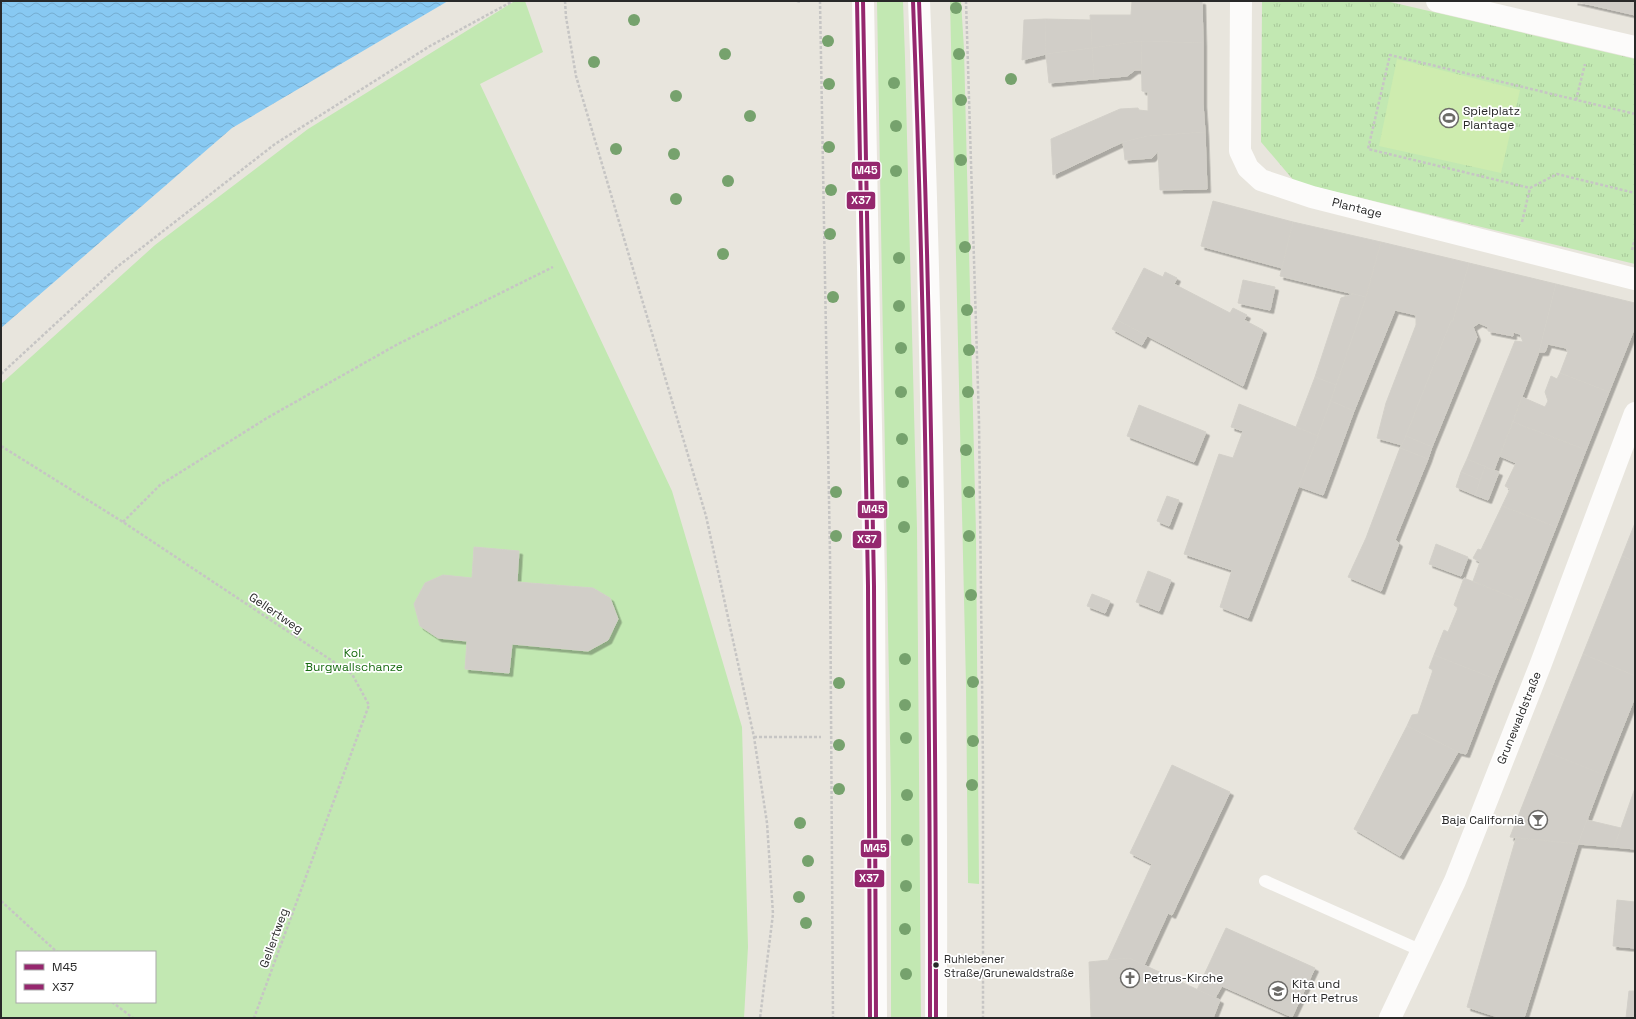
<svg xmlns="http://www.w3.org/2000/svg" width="1636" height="1019" viewBox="0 0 1636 1019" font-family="'Space Grotesk',sans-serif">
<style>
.grass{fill:#c2e8b2;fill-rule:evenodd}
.park{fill:url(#park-tufts)}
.pitch{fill:#ceecaf}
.water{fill:url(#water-waves)}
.building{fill:#d1cec8;stroke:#d3d0c9;filter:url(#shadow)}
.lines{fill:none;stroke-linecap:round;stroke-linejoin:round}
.path{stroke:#c6c5c4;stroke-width:2.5;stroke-dasharray:3 2;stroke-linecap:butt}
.service{stroke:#fcfbfa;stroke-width:12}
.minor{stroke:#fcfbfa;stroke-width:22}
.secondary{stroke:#fcfbfa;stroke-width:22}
.bus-1-casing{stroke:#fff;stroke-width:7}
.bus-2-casing{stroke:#fff;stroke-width:7}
.bus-1{stroke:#95276e;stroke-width:4}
.bus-2{stroke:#95276e;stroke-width:4}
.tree{fill:#76a26d}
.bus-dot{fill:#292929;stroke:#fff;stroke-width:1.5}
.labels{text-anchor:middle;stroke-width:3.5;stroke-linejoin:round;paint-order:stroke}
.bus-label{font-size:11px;fill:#292929;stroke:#fff;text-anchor:start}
.poi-label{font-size:12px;fill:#292929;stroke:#fff;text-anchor:start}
.street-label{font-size:12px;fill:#292929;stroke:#fff}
.park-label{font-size:12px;fill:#196c12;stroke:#fff}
.line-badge{stroke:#fff;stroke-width:1.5}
.badge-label{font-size:11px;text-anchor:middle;font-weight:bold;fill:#fff}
</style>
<defs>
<pattern id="park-tufts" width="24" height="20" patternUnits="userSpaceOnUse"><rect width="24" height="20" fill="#c2e8b2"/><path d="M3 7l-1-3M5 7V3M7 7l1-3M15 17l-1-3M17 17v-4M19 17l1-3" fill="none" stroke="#a7c799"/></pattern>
<pattern id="water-waves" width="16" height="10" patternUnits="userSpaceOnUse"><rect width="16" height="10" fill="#88c9f2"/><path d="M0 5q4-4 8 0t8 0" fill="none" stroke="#75add0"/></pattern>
<filter id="shadow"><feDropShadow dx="3.5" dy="3.5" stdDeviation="0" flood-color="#0004"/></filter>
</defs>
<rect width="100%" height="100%" fill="#e8e5dd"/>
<g class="grass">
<path d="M515,1H525L543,52L480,84L672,491L742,727L748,947L744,1018H1V384L155,245L308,129ZM17,952H155V1002H17Z"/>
<polygon points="877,1 903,1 905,58 917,529 921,1018 891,1018 891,796"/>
<polygon points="950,1 961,1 964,49 976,534 979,884 968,883 966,684"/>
</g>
<polygon class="park" points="1262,1 1386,1 1635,59 1635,264 1295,182 1261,142"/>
<polygon class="pitch" points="1397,59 1520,90 1501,173 1379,146"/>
<polygon class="water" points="1,1 448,1 232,128 1,328"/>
<g class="building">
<polygon points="1132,1 1202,1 1203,43 1141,41 1092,48 1090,15 1131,15"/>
<polygon points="1574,1 1635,1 1635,15"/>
<polygon points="1045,19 1046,54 1022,60 1024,20"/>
<polygon points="1045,19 1091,20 1092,48 1046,54"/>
<polygon points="1141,41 1203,43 1203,104 1205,132 1148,136 1123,142 1053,175 1051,139 1120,109 1138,108 1139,110 1148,111 1148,92 1142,91"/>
<polygon points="1141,41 1142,70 1135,70 1127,76 1094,79 1092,48"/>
<polygon points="1092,48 1094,79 1049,83 1046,54"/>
<polygon points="1205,132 1207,189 1160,190 1158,151 1152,158 1125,160 1123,142 1148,136"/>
<polygon points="1213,201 1293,222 1282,268 1201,246"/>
<polygon points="1293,222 1381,242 1366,297 1280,276"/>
<polygon points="1381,242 1469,263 1453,321 1451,321 1402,445 1377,438 1386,403 1416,325 1416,315 1395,310 1354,411 1331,401 1366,297"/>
<polygon points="1469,263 1556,284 1539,352 1494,470 1467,459 1515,341 1523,342 1520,334 1513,332 1513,336 1488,331 1488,327 1479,323 1473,327 1477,337 1432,447 1406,436 1451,321 1453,321"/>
<polygon points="1144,268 1163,277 1165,272 1177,278 1174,284 1230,313 1233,308 1247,315 1244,320 1263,330 1243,386 1117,320"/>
<polygon points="1243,280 1275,287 1270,310 1238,303"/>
<polygon points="1556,284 1635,303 1635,327 1609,392 1560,373 1568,352 1566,348 1548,344 1545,352 1539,352"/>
<polygon points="1353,294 1366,297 1336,385 1315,377 1341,298"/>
<polygon points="1117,320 1147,336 1142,345 1112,329"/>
<polygon points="1560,373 1609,392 1586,450 1513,422 1522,397 1545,407 1548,401 1545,392 1551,376 1557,379"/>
<polygon points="1315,377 1336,385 1318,436 1296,427"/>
<polygon points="1331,401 1354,411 1323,495 1298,486"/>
<polygon points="1239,404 1318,436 1248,618 1220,607 1232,570 1184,554 1219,454 1233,458 1243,431 1231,427"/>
<polygon points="1139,405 1206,432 1194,462 1127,436"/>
<polygon points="1513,422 1586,450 1556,527 1502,506 1510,489 1505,486 1516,463 1500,456"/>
<polygon points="1406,436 1432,447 1428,459 1400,448"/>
<polygon points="1400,448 1428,459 1395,540 1399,543 1381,591 1348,577 1366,538"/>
<polygon points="1467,459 1485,467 1480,480 1461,472"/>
<polygon points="1485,467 1499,472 1488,500 1475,495"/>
<polygon points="1461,472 1480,480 1475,495 1456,487"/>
<polygon points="1167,496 1179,500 1169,526 1157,521"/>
<polygon points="1502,506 1556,527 1526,603 1473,581 1480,562 1473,558 1478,549 1481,550"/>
<polygon points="1635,523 1635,562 1622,556"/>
<polygon points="1436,544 1468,557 1461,576 1429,564"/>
<polygon points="474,547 519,551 517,582 593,588 610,598 618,619 608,640 588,651 512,644 509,673 465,669 467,641 438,638 420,626 414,604 425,583 443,575 472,578"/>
<polygon points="1622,556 1635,562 1635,676 1583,654"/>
<polygon points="1148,571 1171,580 1159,611 1136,602"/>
<polygon points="1464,578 1526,603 1495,679 1434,655 1444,630 1448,632 1458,608 1454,605"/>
<polygon points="1092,594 1110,601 1105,613 1087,606"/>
<polygon points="1583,654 1635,676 1635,697 1604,775 1544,751"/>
<polygon points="1434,655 1495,679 1466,754 1458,752 1407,726 1412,715 1418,714 1433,670 1429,668"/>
<polygon points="1407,726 1458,752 1400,856 1354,829"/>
<polygon points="1544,751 1604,775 1578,844 1510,837"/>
<polygon points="1172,765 1230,792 1172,915 1168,913 1144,965 1129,958 1108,960 1152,864 1130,853"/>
<polygon points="1635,788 1635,849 1614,847 1621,828"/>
<polygon points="1587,820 1621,828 1614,847 1578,844"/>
<polygon points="1516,838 1578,844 1524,1018 1501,1018 1467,1007"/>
<polygon points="1617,900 1635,902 1635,948 1613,946"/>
<polygon points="1226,928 1315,968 1292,1017 1222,986 1215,998 1197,990"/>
<polygon points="1129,958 1220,1000 1213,1018 1091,1018 1089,962"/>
<polygon points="1629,991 1635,991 1635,1018 1626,1018"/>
</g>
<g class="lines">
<g class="path">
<polyline points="565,1 566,17 576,76 706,516 754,737 767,823 773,914 760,1018"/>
<polyline points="797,1 801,2"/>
<polyline points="820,1 830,555 833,1018"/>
<polyline points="966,1 979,421 983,765 983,1018"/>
<polyline points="1576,100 1585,64"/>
<polyline points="1635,114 1390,55 1368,149 1530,188 1557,174 1635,193"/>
<polyline points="1522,222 1530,188"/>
<polyline points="1632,250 1635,239"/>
<polyline points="1,374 117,267 275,144 430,46 513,1"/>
<polyline points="1,446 123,522 352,674 369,705 254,1018"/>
<polyline points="123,522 160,485 267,418 398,344 553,267"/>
<polyline points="754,737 821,737"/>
<polyline points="1,901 57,952"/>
<polyline points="112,1002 133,1018"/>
</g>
<polyline class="service" points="1265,881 1422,951"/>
<g class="minor">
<polyline points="1241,1 1240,151 1248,168 1261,180 1312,197 1635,279"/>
<polyline points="1437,1 1635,47"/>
<polyline points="1390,1018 1455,881 1540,666 1635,413"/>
</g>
<g class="secondary">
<polyline points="863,1 874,586 876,1018"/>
<path d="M919,1C933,340 937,679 936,1018"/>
</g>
<g class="bus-1-casing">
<g id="bus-1">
<polyline points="863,1 874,586 876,1018"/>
<path d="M919,1C932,340 936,679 936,1018"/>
</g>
</g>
<g class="bus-2-casing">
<g id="bus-2">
<polyline points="857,1 868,586 870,1018"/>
<path d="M913,1C926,340 930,679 930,1018"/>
</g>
</g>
<use href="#bus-1" class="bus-1"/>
<use href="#bus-2" class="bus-2"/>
</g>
<g class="tree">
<circle cx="956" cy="8" r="6"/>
<circle cx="634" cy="20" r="6"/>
<circle cx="828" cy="41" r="6"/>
<circle cx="725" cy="54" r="6"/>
<circle cx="959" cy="54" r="6"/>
<circle cx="594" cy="62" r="6"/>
<circle cx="1011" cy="79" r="6"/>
<circle cx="894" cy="83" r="6"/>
<circle cx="829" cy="84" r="6"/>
<circle cx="676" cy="96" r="6"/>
<circle cx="961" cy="100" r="6"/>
<circle cx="750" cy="116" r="6"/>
<circle cx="896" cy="126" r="6"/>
<circle cx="829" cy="147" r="6"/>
<circle cx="616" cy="149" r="6"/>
<circle cx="674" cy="154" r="6"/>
<circle cx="961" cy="160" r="6"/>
<circle cx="896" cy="171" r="6"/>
<circle cx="728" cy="181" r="6"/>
<circle cx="831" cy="190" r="6"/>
<circle cx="676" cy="199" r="6"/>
<circle cx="830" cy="234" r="6"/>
<circle cx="965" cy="247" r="6"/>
<circle cx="723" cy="254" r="6"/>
<circle cx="899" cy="258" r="6"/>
<circle cx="833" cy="297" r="6"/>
<circle cx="899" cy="306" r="6"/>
<circle cx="967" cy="310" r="6"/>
<circle cx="901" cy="348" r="6"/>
<circle cx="969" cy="350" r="6"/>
<circle cx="901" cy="392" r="6"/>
<circle cx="968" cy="392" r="6"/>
<circle cx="902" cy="439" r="6"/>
<circle cx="966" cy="450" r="6"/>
<circle cx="903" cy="482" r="6"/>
<circle cx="836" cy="492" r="6"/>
<circle cx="969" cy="492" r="6"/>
<circle cx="904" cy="527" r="6"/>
<circle cx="836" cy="536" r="6"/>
<circle cx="969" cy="536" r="6"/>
<circle cx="971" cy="595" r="6"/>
<circle cx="905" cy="659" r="6"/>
<circle cx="973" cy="682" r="6"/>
<circle cx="839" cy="683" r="6"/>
<circle cx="905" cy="705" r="6"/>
<circle cx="906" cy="738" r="6"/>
<circle cx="973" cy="741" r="6"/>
<circle cx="839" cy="745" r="6"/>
<circle cx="972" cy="785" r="6"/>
<circle cx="839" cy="789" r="6"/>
<circle cx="907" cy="795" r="6"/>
<circle cx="800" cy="823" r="6"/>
<circle cx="907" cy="840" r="6"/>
<circle cx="808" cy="861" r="6"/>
<circle cx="906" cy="886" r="6"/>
<circle cx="799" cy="897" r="6"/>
<circle cx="806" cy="923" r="6"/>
<circle cx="905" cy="929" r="6"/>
<circle cx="906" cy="974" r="6"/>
</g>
<defs>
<g id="stadium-ring" transform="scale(1)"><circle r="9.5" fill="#fff" stroke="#6c6b68" stroke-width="1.5"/><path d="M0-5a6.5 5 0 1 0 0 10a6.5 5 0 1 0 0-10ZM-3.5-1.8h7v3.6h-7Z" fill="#6c6b68"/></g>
<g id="bar-ring" transform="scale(1)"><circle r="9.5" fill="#fff" stroke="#6c6b68" stroke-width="1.5"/><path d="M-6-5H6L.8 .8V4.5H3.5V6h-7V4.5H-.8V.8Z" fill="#6c6b68"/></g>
<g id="church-ring" transform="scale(1)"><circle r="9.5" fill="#fff" stroke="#6c6b68" stroke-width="1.5"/><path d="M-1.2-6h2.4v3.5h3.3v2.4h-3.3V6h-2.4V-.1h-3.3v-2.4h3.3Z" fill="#6c6b68"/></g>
<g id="school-ring" transform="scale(1)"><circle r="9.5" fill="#fff" stroke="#6c6b68" stroke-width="1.5"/><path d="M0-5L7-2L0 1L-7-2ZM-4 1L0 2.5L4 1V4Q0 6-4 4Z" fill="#6c6b68"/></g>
</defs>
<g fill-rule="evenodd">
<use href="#stadium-ring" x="1449" y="118"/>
<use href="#bar-ring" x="1538" y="820"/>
<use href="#church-ring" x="1130" y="978"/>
<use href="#school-ring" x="1278" y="991"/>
</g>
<circle class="bus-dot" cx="936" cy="965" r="3.5"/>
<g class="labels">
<g class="bus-label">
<text x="944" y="963">Ruhlebener<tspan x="944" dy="14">Straße/Grunewaldstraße</tspan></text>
</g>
<g class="poi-label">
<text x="1463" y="115">Spielplatz<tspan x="1463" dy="14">Plantage</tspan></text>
<text x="1524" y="824" text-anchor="end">Baja California</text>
<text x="1144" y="982">Petrus-Kirche</text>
<text x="1292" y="988">Kita und<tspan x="1292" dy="14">Hort Petrus</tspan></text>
</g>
<g class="street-label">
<text transform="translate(1357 208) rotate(14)" y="4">Plantage</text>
<text transform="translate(276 613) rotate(34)" y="4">Gellertweg</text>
<text transform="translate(1519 718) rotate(-68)" y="4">Grunewaldstraße</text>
<text transform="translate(274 938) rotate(-70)" y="4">Gellertweg</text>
</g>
<g class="park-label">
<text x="354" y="657">Kol.<tspan x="354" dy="14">Burgwallschanze</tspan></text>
</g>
</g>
<g class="line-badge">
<rect x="851" y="161" width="30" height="19" rx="4" fill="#95276e"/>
<rect x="846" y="191" width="30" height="19" rx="4" fill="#95276e"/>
<rect x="857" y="500" width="31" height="19" rx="4" fill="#95276e"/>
<rect x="852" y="530" width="30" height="19" rx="4" fill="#95276e"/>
<rect x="860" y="839" width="30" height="19" rx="4" fill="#95276e"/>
<rect x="854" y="869" width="31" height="19" rx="4" fill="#95276e"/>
</g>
<g class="badge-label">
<text x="866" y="174">M45</text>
<text x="861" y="204">X37</text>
<text x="873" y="513">M45</text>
<text x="867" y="543">X37</text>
<text x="875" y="852">M45</text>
<text x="869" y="882">X37</text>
</g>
<rect width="1636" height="1019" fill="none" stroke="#292929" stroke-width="4"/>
<rect x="16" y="951" width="140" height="52" fill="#ffffff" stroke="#a9a9a9"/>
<rect x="24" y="964" width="20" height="6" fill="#95276e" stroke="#a9a9a9"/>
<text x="52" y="971" font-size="12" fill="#292929">M45</text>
<rect x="24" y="984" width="20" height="6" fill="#95276e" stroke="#a9a9a9"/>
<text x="52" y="991" font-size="12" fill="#292929">X37</text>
</svg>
